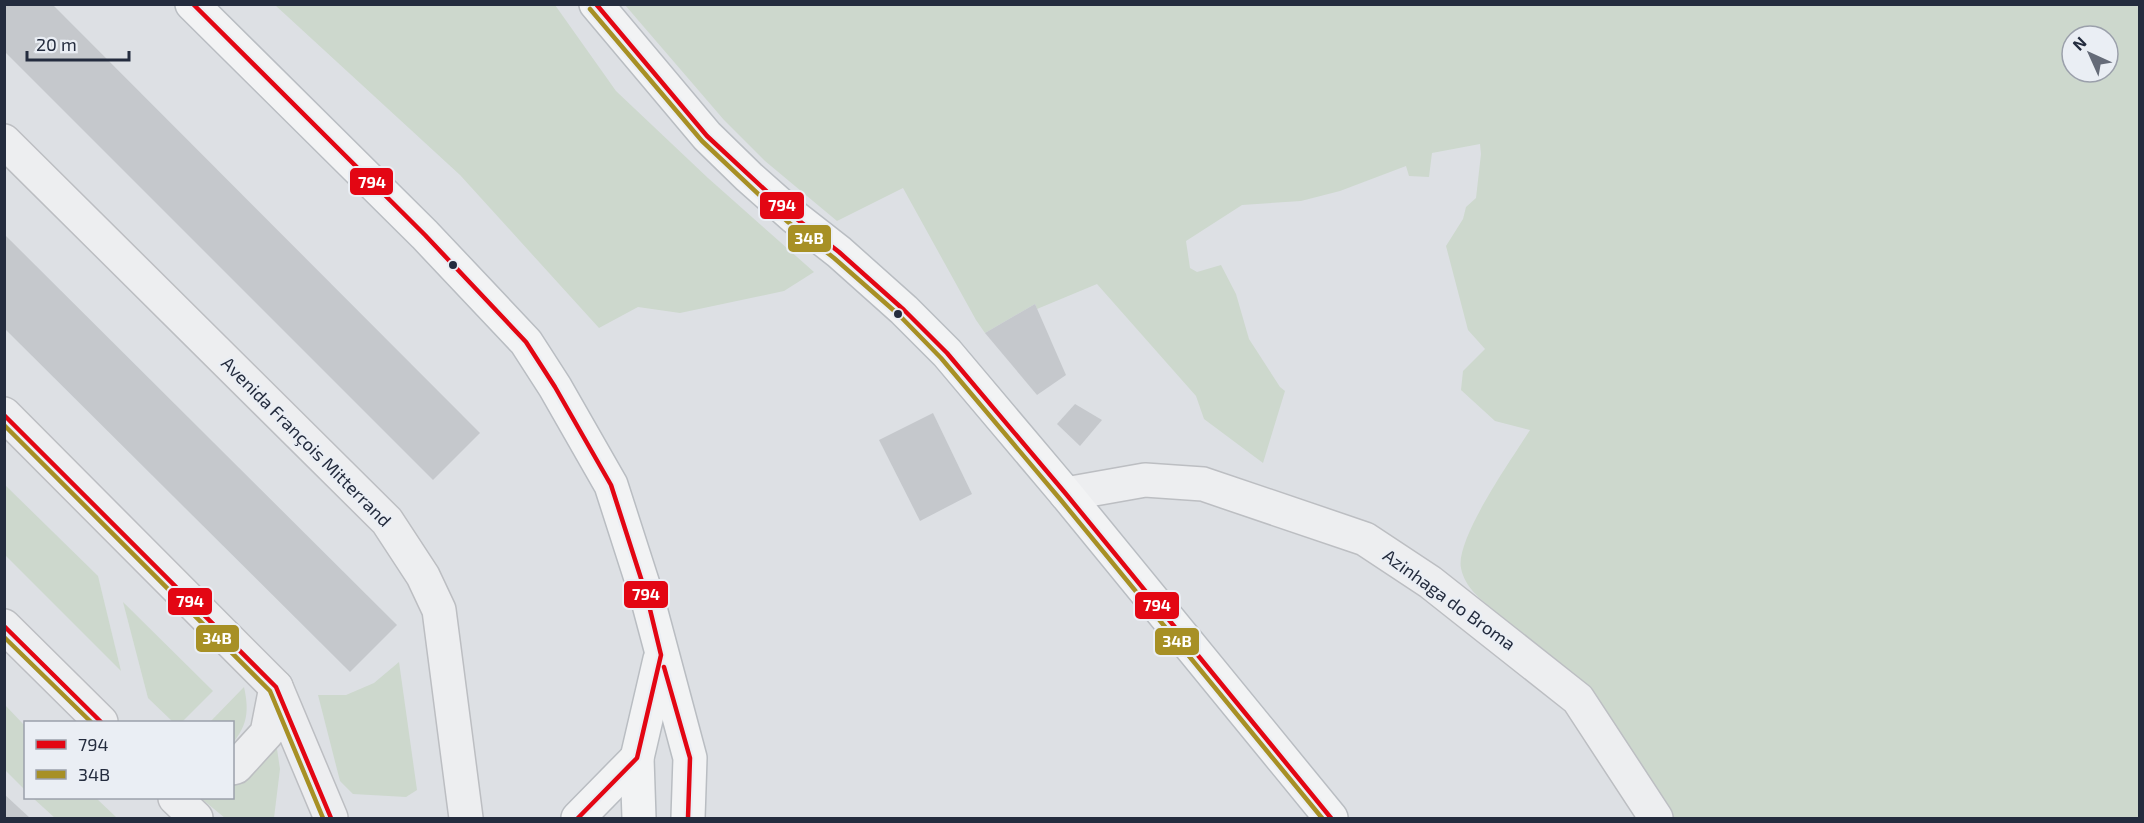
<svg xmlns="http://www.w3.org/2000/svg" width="2144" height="823" viewBox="0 0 2144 823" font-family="'Exo 2',sans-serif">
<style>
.green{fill:#cdd8cd;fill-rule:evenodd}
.building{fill:#c5c8cc}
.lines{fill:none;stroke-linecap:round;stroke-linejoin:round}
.minor-casing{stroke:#bcbec2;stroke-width:36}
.major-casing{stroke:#b9bdc2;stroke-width:36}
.minor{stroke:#edeef0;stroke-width:33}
.major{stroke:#f2f3f4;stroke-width:33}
.bus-1-casing{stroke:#eaeef4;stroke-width:9}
.bus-2-casing{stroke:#eaeef4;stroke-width:9}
.bus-1{stroke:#e30613;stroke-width:4.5}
.bus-2{stroke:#a79025;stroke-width:4.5}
.bus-dot{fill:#242c3e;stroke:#eaeef4;stroke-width:2}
.labels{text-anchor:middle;stroke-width:4.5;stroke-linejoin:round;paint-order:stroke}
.street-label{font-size:18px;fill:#242c3e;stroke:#eaeef4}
.line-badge{stroke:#eaeef4;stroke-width:2}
.badge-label{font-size:16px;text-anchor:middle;font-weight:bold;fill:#fff}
</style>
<rect width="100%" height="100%" fill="#dde0e4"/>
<g class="green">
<polygon points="275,5 555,5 616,91 708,178 814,272 784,291 680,313 638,307 599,328 460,175"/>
<path d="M625,5H2139V818H1668L1494,611C1480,598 1465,588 1461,568C1455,539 1513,457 1530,430L1495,421L1461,390L1463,371L1485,349L1468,330L1446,246L1463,219L1466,207L1476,198L1481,154L1480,144L1432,153L1429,177L1409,176L1406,166L1340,191L1301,201L1242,205L1186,241L1190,268L1197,272L1221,265L1236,294L1249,339L1280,387L1285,391L1263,463L1204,419L1196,396L1097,284L1037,309L1035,304L985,333L976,320L903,188L837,221L765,161L724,120ZM2072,36H2108V72H2072Z"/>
<polygon points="4,484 98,576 121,671 5,555"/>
<polygon points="123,602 213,691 182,722 173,722 148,698"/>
<polygon points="399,662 417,790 406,797 353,794 340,781 318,695 346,695 374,683"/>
<path d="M244,687C249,710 248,724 233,743L232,722H210Z"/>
<polygon points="5,705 25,726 25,790 5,770"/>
<polygon points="267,749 277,749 280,769 274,818 225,818 203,800 203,798 232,798 233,786 254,770"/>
<polygon points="33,798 96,798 117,818 55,818"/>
</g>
<g class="building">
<polygon points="4,4 52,4 480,433 433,480 4,51"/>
<polygon points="4,234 397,625 350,672 4,328"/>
<polygon points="1035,304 1066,375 1037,395 985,333"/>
<polygon points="1075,404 1102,420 1080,446 1057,424"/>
<polygon points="933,413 972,494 920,521 879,440"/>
<polygon points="4,794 30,818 4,818"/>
</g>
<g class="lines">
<g class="minor-casing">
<g id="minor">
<polyline points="4,141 387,521 423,576 439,610 466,818"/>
<polyline points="4,414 276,687 331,818"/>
<polyline points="1066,494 1145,480 1203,484 1365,539 1430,582 1578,699 1656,818"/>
<polyline points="4,626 101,722"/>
<polyline points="232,768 236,767 267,733 276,687"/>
<polyline points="175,798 196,818"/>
</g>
</g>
<g class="major-casing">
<g id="major">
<polyline points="192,4 425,235 526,342 555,387 611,485 647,597 690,758 688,818"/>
<polyline points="596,4 707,136 749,177 793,216 839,252 904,310 947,353 1066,494 1331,818"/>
<polyline points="578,818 637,758"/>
<polyline points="639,818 637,758 660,659"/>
</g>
</g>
<use href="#minor" class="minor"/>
<use href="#major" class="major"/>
<g class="bus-1-casing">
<g id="bus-1">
<polyline points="193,4 425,235 526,342 555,387 611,485 647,597 661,655 637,758 578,818"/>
<polyline points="596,4 707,136 793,216 839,252 904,310 947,353 1066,494 1331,818"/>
<polyline points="4,415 276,687 331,818"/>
<polyline points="4,626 101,722"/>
<polyline points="664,667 690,758 688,818"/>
</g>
</g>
<g class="bus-2-casing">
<g id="bus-2">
<polyline points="590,9 702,141 788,222 834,258 899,315 941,358 1060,499 1322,818"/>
<polyline points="4,425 270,691 323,818"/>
<polyline points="4,637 91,722"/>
</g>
</g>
<use href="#bus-1" class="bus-1"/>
<use href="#bus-2" class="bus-2"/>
</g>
<g class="bus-dot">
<circle cx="453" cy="265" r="5"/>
<circle cx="898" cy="314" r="5"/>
</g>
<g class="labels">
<g class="street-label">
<text transform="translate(306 442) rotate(45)" y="6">Avenida François Mitterrand</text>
<text transform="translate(1449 600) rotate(36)" y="6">Azinhaga do Broma</text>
</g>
</g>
<g class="line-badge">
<rect x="349" y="167" width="45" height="29" rx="6" fill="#e30613"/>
<rect x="759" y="191" width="46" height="29" rx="6" fill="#e30613"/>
<rect x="787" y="224" width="45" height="29" rx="6" fill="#a79025"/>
<rect x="623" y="580" width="46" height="29" rx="6" fill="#e30613"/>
<rect x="167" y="587" width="46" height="29" rx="6" fill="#e30613"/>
<rect x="1134" y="591" width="46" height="29" rx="6" fill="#e30613"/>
<rect x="195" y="624" width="45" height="29" rx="6" fill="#a79025"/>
<rect x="1154" y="627" width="46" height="29" rx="6" fill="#a79025"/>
</g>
<g class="badge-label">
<text x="372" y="188">794</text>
<text x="782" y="211">794</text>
<text x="809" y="244">34B</text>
<text x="646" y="600">794</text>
<text x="190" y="607">794</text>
<text x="1157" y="611">794</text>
<text x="217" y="644">34B</text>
<text x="1177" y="647">34B</text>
</g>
<rect width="2144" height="823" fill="none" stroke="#242c3e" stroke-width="12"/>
<rect x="24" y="721" width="210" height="78" fill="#eaeef4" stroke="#9ba0ab" stroke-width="1.5"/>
<rect x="36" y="740" width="30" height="9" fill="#e30613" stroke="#9ba0ab" stroke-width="1.5"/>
<text x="78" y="751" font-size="18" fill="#242c3e">794</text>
<rect x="36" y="770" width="30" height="9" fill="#a79025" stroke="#9ba0ab" stroke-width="1.5"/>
<text x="78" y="781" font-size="18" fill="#242c3e">34B</text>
<g transform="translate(2090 54) rotate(315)"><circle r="28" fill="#eaeef4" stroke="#9ba0ab" stroke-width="1.5"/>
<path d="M0-4.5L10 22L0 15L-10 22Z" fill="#656b78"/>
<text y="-9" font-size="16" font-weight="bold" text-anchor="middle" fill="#242c3e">N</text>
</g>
<path d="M27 51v9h102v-9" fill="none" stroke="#242c3e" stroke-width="3"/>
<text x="36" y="51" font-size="18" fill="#242c3e" stroke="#eaeef4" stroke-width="4.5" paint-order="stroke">20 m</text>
</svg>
